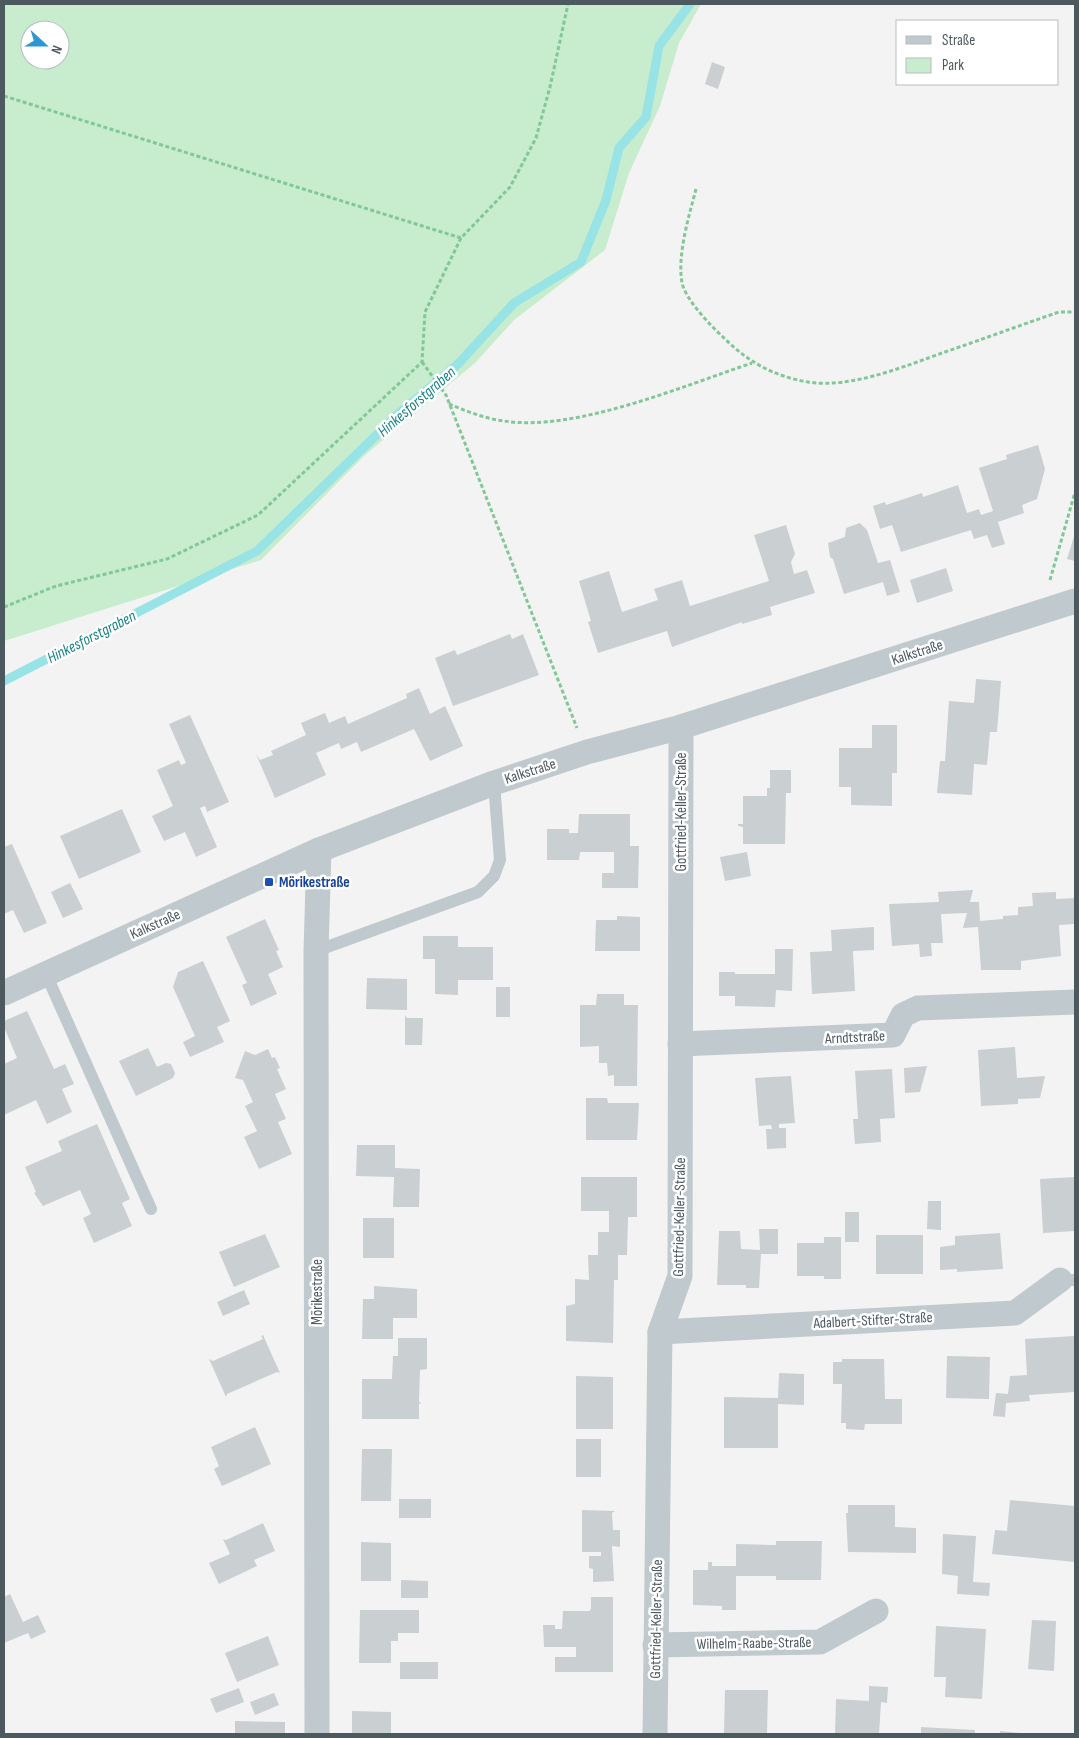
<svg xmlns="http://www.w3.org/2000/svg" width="1079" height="1738" viewBox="0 0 1079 1738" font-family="'Sofia Sans Condensed',sans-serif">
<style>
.green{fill:#c7ecce;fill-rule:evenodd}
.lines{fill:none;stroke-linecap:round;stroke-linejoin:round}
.stream{stroke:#98e3e5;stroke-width:9}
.building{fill:#cacfd1}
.path{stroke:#82c798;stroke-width:3;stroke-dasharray:4 2.5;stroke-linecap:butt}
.service{stroke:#c0c9cd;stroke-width:12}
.minor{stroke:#c0c9cd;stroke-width:25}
.transit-dot{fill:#1a4fb4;stroke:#fff;stroke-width:2}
.labels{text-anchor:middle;stroke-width:5;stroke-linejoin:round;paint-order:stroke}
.street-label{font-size:15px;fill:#4c595e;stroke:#fff}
.transit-label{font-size:15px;font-weight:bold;fill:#164399;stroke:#fff;text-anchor:start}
.water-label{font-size:16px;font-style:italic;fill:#198385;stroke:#fff}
</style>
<rect width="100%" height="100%" fill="#f4f3f3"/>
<path class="green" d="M4,4H701L679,43L660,106L629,173L605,250L514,320L475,363L365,455L261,560L4,641ZM30,30H60V60H30Z"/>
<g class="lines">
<polyline class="stream" points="4,681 257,551 397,415 458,364 514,303 581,262 606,200 619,148 646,117 659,46 690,4"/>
</g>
<g class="building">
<polygon points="712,62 725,67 718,89 705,84"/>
<polygon points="1038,445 1045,469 1037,499 1022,505 1024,513 998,522 1005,544 992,548 987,535 974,539 971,530 901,552 892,525 880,529 873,506 885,502 886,505 922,493 923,497 958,485 967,513 979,509 981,515 993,511 979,468 1007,459 1006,455"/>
<polygon points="860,523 867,530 878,563 890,560 900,592 887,596 883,582 844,594 833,559 830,557 828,543 845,537 846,528"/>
<polygon points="786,525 795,554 791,562 794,574 807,570 815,593 770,607 772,615 742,624 742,622 672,647 667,631 598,653 588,622 591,621 579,581 609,571 622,612 658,600 654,589 682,580 690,606 769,581 754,535"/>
<polygon points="1075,533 1075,561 1067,559"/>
<polygon points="946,568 953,591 917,603 910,580"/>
<polygon points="510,634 512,639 523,634 539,675 453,706 435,658 455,650 457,655"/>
<polygon points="976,679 1001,681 997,732 990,732 987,765 974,764 972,795 937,793 940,761 945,761 949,701 974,703"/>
<polygon points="419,688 430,714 445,706 463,746 430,761 414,729 361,752 357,742 341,749 339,743 316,753 326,775 275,798 256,754 260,760 273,755 271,751 306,735 301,723 325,713 329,723 345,716 348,724 407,698 406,694"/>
<polygon points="190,715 229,802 207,812 205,806 200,808 217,847 196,857 185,832 164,841 152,816 173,806 157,770 179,760 181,765 186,763 169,724"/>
<polygon points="872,725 897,725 897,773 892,773 892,806 851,805 851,787 839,787 839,748 872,748"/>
<polygon points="770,770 791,770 791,793 786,793 785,844 743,844 743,827 738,826 738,824 743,824 743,796 767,796 767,788 770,788"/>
<polygon points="122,809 141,852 79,879 60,836"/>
<polygon points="579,814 630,814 630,846 639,846 638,888 602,888 602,873 614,873 614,852 580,852 579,860 547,860 547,829 569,829 569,833 578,833"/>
<polygon points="12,844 47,923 24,933 13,910 4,914 4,847"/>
<polygon points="747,852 751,876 725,881 720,857"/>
<polygon points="70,883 83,909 63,918 51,892"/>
<polygon points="973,890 970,902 979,902 980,921 1003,919 1003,916 1018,915 1018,907 1033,906 1032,893 1056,892 1056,899 1075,898 1075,924 1059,925 1061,956 1021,961 1021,970 981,970 978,927 963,928 967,913 941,914 943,943 931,943 932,956 920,957 919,944 892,946 889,904 939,902 938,892"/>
<polygon points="617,916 640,917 640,951 595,951 596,920 617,920"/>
<polygon points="265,919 279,950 276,951 283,967 268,974 277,994 251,1006 242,985 247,983 226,937"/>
<polygon points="874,927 874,950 853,951 855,991 812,994 810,952 832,951 831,930"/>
<polygon points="423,936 458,936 458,947 493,947 493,980 458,980 458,995 435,994 435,959 423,959"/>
<polygon points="775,949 793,949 792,991 776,990 775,1007 735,1006 735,996 719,996 719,972 735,972 735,974 775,974"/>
<polygon points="203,961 230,1021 217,1027 224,1042 190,1057 183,1042 195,1036 173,987 178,972"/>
<polygon points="367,978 407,979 407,1010 366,1009"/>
<rect x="496" y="987" width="14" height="30"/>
<polygon points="597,994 624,994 624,1005 638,1005 637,1086 614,1086 614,1075 608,1076 607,1063 599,1063 599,1046 580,1047 580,1005 596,1005"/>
<polygon points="27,1011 54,1069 65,1064 74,1084 62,1089 72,1112 47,1124 36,1100 4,1115 4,1064 17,1058 4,1027 4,1021"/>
<polygon points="405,1015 407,1018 423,1018 422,1045 405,1045"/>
<polygon points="1015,1047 1017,1078 1045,1076 1040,1098 1018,1099 1018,1104 981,1106 978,1050"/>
<polygon points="148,1048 157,1067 166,1063 171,1064 175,1073 173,1078 136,1096 119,1061"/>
<polygon points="268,1049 272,1058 275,1057 280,1068 277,1069 286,1089 275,1094 286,1119 278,1122 292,1154 259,1169 244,1137 257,1131 245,1106 253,1102 243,1080 235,1078 245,1051 255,1055"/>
<polygon points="927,1066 920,1092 905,1093 904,1068"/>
<polygon points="892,1069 895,1118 880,1119 881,1142 855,1144 853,1119 858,1119 855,1071"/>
<polygon points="791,1076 795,1123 779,1124 779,1128 786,1128 786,1148 767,1149 766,1129 772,1129 771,1125 759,1126 755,1078"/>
<polygon points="586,1098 607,1098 608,1103 639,1103 637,1140 586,1140"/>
<polygon points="97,1124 130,1199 122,1203 132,1226 94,1243 83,1218 91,1214 80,1190 43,1206 34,1193 36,1192 25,1167 62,1151 58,1141"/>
<polygon points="357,1145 395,1145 395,1168 420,1169 419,1207 393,1207 394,1177 356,1176"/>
<polygon points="581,1177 637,1177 637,1217 628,1217 627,1255 618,1255 618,1280 614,1280 613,1343 566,1341 566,1306 575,1304 575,1279 589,1280 588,1255 598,1255 598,1232 609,1232 609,1211 581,1211"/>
<polygon points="1075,1177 1075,1231 1043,1233 1040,1179"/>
<polygon points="928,1201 941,1201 941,1230 927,1229"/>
<rect x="845" y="1212" width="14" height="30"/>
<rect x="363" y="1218" width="31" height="40"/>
<polygon points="759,1229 778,1229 778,1254 761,1254 759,1288 746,1288 746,1285 717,1285 719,1231 740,1231 741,1249 760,1250"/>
<polygon points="1000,1233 1003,1269 957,1272 957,1269 940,1270 940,1247 955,1245 955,1236"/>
<polygon points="265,1234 280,1267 234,1287 219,1252"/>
<rect x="876" y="1235" width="47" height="39"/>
<polygon points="824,1237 841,1237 841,1279 824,1279 824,1276 797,1276 797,1243 824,1243"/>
<polygon points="374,1286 417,1289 417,1318 393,1318 393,1339 362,1339 363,1299 374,1299"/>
<polygon points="244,1290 250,1304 223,1316 217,1302"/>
<polygon points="263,1335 280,1373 277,1372 227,1394 226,1397 209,1359 213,1361 263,1339 261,1336"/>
<polygon points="1075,1336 1075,1392 1029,1395 1030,1401 1006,1403 1005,1417 993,1416 996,1393 1008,1394 1010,1376 1027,1375 1025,1339"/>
<polygon points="398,1338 427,1338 427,1369 420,1370 419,1401 421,1404 419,1404 419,1419 362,1419 362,1379 392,1379 393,1356 398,1356"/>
<polygon points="947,1356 990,1357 989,1399 946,1398"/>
<polygon points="842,1359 884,1359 885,1399 902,1399 902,1424 865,1424 864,1430 846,1429 846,1423 841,1423 842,1384 833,1384 833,1362 842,1362"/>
<polygon points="779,1373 804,1374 804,1405 778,1404 778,1448 724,1448 724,1397 778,1398"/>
<polygon points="576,1376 613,1377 613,1429 576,1429"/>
<polygon points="255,1427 271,1464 222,1486 214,1469 219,1466 211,1447"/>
<rect x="576" y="1439" width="25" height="38"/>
<polygon points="362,1449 392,1449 391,1501 361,1501"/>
<rect x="399" y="1499" width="32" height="19"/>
<polygon points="1010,1500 1075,1506 1075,1562 992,1554 995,1530 1007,1531"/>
<polygon points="848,1505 895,1505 895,1527 916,1528 916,1553 848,1552 846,1513 848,1513"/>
<polygon points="582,1510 615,1511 612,1513 613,1530 620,1530 620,1547 612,1546 614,1581 593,1582 593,1569 589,1568 589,1556 601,1556 601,1552 582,1552"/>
<polygon points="263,1523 275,1551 254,1560 257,1566 219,1584 209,1563 230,1554 223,1539 226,1540"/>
<polygon points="943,1534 976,1536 973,1582 990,1583 989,1596 957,1594 958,1576 942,1574"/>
<polygon points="776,1541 822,1541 821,1580 776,1580 776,1576 736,1576 736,1610 722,1610 722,1606 693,1605 693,1570 708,1570 708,1562 712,1562 712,1566 736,1566 736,1544 776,1545"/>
<polygon points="361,1542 391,1543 391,1581 361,1581"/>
<polygon points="401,1580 428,1581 428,1598 401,1598"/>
<polygon points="10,1594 23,1622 38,1615 46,1632 31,1639 28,1633 4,1643 4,1597"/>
<polygon points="591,1597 613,1597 613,1672 555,1672 555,1657 576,1657 576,1647 544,1647 543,1625 555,1625 555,1629 562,1629 563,1611 589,1611 591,1609"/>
<polygon points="360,1610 419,1610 419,1633 398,1633 398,1641 391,1641 391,1663 359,1663"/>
<polygon points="1032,1620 1056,1621 1054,1671 1028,1669"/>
<polygon points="936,1626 986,1629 982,1699 945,1697 946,1677 934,1677"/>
<polygon points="268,1636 279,1665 237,1682 225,1653"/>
<rect x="400" y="1662" width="38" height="17"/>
<polygon points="869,1686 888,1687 887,1703 881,1702 879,1734 835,1734 836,1699 869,1701"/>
<polygon points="239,1688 244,1702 216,1713 210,1699"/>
<polygon points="725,1690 768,1690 767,1734 724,1734"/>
<polygon points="274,1693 279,1705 255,1715 250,1702"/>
<polygon points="352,1711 391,1712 391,1734 352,1734"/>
<polygon points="235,1721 285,1722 285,1734 235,1734"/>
<polygon points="921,1727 975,1730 975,1734 921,1734"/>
<polygon points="1000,1731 1021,1733 1021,1734 1000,1734"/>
</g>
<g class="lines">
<g class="path">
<polyline points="4,96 461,238"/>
<path d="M696,189C689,216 677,255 682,283C686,300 710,325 723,337C748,362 773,376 808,382C851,389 905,366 945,352C983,339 1021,325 1059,312H1075"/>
<polyline points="422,362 446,395 577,728"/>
<path d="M449,404C466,411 486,419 504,421C575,432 683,386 752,363"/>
<polyline points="1050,580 1075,492"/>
<polyline points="4,607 56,586 167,559 258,515 422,362 425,312 461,238 510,187 536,138 550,87 568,4"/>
</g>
<g class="service">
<polyline points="316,951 478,892 494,876 500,860 494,783"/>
<polyline points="46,974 151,1209"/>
<polyline points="1060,1280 1075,1280"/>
</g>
<g class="minor">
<polyline points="4,993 319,850 494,783 587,752 681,727 1075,601"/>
<polyline points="680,1044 893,1035 903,1015 918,1008 1075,1002"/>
<polyline points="660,1332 1015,1313 1060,1280"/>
<polyline points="655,1645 820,1642 876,1611"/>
<polyline points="317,1734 316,951 319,850"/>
<polyline points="655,1734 660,1332 680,1276 681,727"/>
</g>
</g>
<rect class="transit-dot" x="264" y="877" width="10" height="10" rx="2.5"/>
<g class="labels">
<g class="street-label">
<text transform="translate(917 652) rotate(-18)" y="5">Kalkstraße</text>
<text transform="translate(530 771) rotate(-18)" y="5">Kalkstraße</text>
<text transform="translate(681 812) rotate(-90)" y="5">Gottfried-Keller-Straße</text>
<text transform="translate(155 924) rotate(-24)" y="5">Kalkstraße</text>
<text transform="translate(855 1037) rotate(-3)" y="5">Arndtstraße</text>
<text transform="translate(679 1217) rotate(-89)" y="5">Gottfried-Keller-Straße</text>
<text transform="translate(317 1292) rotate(-90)" y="5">Mörikestraße</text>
<text transform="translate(873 1320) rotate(-3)" y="5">Adalbert-Stifter-Straße</text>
<text transform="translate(656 1619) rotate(-89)" y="5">Gottfried-Keller-Straße</text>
<text transform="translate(754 1643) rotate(-1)" y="5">Wilhelm-Raabe-Straße</text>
</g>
<g class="transit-label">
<text x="279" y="887">Mörikestraße</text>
</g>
<g class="water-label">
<text transform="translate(416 401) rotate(-41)" y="6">Hinkesforstgraben</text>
<text transform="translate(91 636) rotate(-27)" y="6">Hinkesforstgraben</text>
</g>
</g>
<rect width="1079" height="1738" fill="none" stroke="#4c595e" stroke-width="10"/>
<rect x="896" y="20" width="162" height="65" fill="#ffffff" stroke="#b7bdbf"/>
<rect x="906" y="36" width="25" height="8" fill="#c0c9cd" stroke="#b7bdbf"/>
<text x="942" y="45" font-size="15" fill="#4c595e">Straße</text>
<rect x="906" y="58" width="25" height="15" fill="#c7ecce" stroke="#b7bdbf"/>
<text x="942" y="70" font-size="15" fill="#4c595e">Park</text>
<g transform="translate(45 45) rotate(111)"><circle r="24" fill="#ffffff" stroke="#b7bdbf"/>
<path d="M0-4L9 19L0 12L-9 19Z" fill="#2d96d4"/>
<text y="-8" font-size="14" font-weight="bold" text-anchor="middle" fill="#4c595e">N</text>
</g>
</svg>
